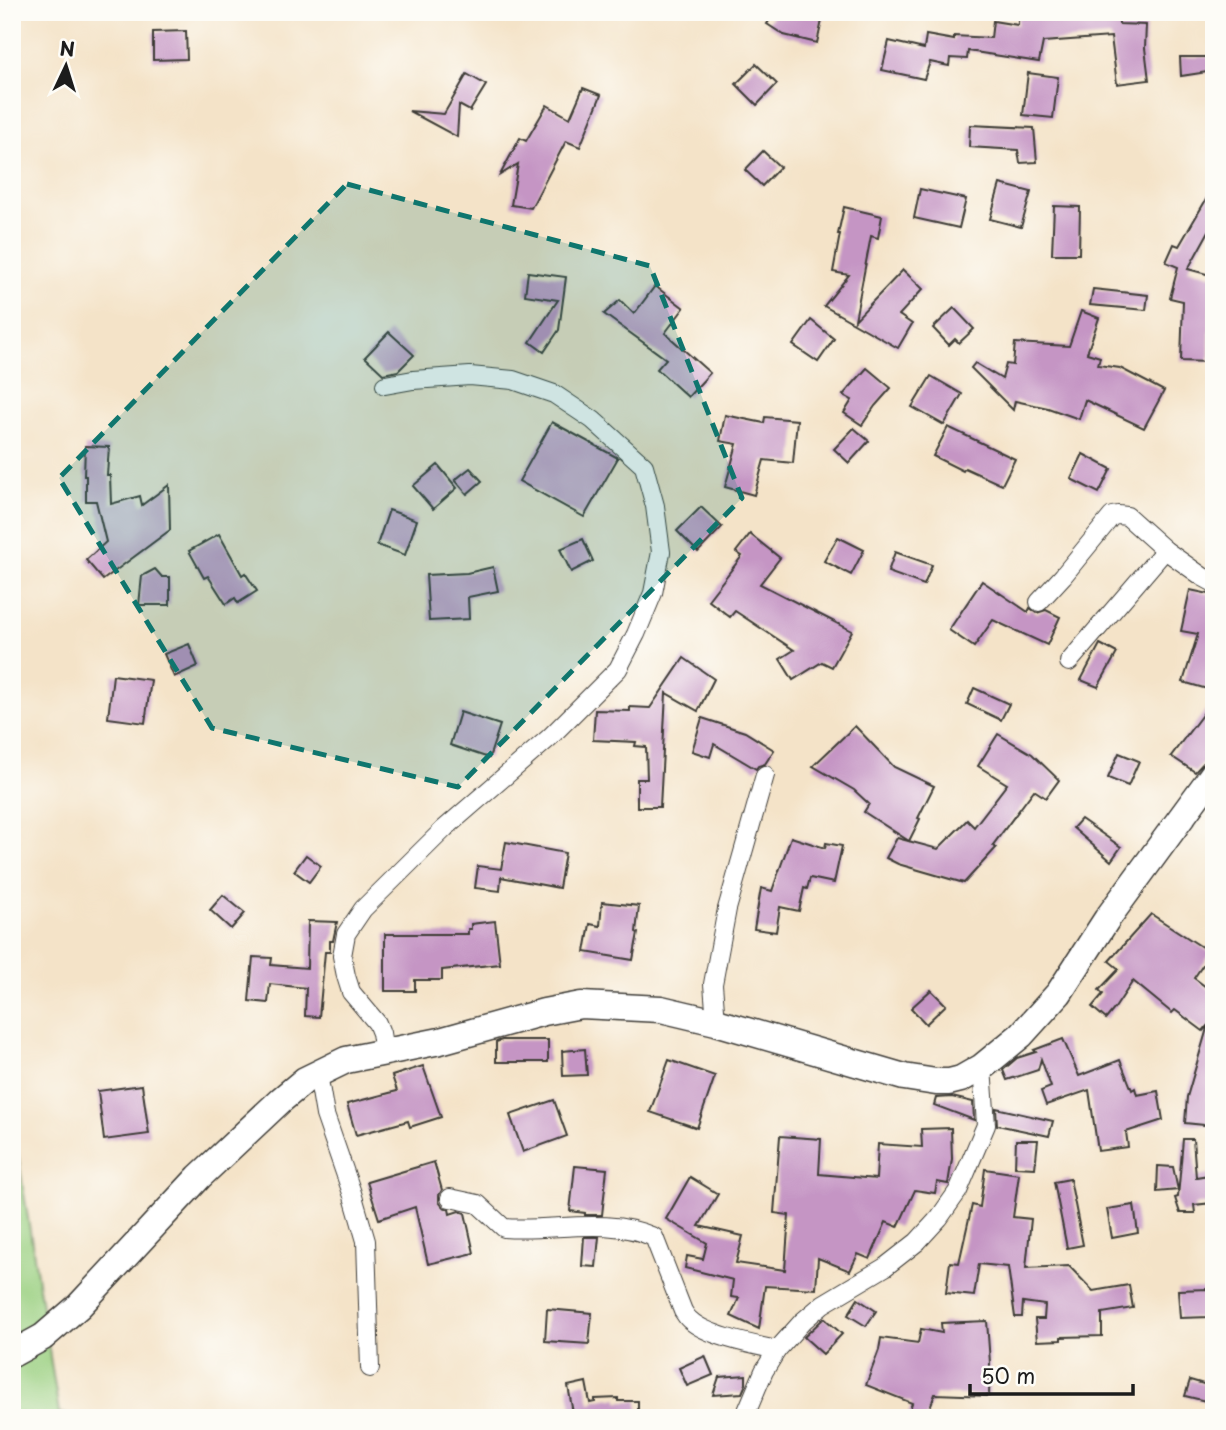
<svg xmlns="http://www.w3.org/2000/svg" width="1226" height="1430" viewBox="0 0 1226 1430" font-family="'Playpen Sans',sans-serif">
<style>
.green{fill:#9bd082;stroke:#5c764f;stroke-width:2}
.building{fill:#c595c4}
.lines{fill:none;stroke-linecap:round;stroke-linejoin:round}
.street-casing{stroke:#3c3a36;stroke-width:20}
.secondary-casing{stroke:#3c3a36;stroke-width:29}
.street{stroke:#fff;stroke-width:18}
.secondary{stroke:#fff;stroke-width:26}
.marked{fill:#0f766e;fill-opacity:0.2;stroke:#0f766e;stroke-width:5;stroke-dasharray:14 9;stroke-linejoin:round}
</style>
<rect width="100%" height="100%" fill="#fdfcf7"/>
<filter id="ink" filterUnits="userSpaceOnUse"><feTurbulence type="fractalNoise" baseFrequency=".0143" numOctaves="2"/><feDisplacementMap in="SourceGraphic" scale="14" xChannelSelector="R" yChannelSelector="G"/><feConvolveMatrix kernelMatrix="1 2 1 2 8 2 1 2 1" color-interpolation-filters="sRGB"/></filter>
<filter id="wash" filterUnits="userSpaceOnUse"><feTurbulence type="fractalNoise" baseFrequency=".00686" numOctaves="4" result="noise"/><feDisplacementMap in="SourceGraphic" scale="28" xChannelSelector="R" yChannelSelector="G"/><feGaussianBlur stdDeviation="1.57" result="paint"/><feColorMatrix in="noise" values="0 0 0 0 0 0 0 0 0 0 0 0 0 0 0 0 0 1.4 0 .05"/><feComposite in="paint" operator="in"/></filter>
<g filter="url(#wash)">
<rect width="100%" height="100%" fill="#f4e3c8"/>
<polygon class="green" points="12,1118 59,1413 77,1418 12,1418"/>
<g id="blocks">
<g class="building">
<polygon points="775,12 807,12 823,16 817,43 784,35 767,24"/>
<polygon points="1051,12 1118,12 1119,24 1146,25 1145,48 1149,80 1117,84 1111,37 1043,42 1039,62 968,51 967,59 950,58 949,66 930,62 924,79 882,70 889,41 924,49 926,35 954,40 954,36 991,38 993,21 1018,25 1018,17 1052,16"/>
<polygon points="186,31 187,59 153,60 153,32"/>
<polygon points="1180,57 1214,57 1214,71 1181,76"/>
<polygon points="756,64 777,84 757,105 736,84"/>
<polygon points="1028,73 1058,77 1053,118 1023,115"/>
<polygon points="467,74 486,85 470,111 459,105 457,137 409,111 444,114"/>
<polygon points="583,88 601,95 580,147 566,141 531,208 511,205 518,164 500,175 520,138 526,141 547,105 570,118"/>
<polygon points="970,125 1034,128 1037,162 1020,163 1018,150 969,147"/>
<polygon points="763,151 780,167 762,186 745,170"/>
<polygon points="1000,184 1031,192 1021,227 990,219"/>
<polygon points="1214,186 1214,222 1188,269 1214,276 1214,309 1210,308 1209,362 1181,361 1183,301 1170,298 1178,267 1166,262 1174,244 1179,246"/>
<polygon points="920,189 966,199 959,228 914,218"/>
<polygon points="1054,206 1080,207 1079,254 1052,254"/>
<polygon points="844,207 882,216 878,238 871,236 855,320 903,270 923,289 899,315 912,324 898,348 824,306 849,275 833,272 840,234 838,234"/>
<polygon points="528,272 566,277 559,330 544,352 530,342 558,300 525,295"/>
<polygon points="655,286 684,308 665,333 710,373 688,397 657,369 666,359 604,314 620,300 634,314"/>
<polygon points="1093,289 1148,295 1146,310 1090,305"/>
<polygon points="954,308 974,329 959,343 955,339 949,345 933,328"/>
<polygon points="1081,311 1099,318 1087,353 1100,357 1098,365 1120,368 1164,391 1144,428 1085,400 1079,419 1048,408 1015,401 1013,410 971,368 975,363 1002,379 1006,364 1013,365 1015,343 1069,346"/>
<polygon points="811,320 834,339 818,362 793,345"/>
<polygon points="389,332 414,355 398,371 383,374 365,357"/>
<polygon points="867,368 891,388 875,406 862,425 844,413 852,400 843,395"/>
<polygon points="931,376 962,394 944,425 912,407"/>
<polygon points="725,415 764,423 765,417 797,420 793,463 764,460 754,495 725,487 737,444 720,441"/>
<polygon points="552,422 618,458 584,517 519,481"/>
<polygon points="948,427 1015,459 1002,485 965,468 963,471 933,456"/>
<polygon points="854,428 869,441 849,463 834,449"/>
<polygon points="85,446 109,447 107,475 110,475 111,504 140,496 142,505 169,485 170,530 103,580 86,560 106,542 96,501 86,501 86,476 84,476"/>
<polygon points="1083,454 1111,469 1099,493 1071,479"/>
<polygon points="438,465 457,488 433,509 413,486"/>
<polygon points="470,468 482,481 467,494 455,480"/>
<polygon points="701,507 722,527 698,552 677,531"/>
<polygon points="389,510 417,520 405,555 377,545"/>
<polygon points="219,534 242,575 245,573 257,591 238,603 235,598 226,604 208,576 204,578 189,551"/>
<polygon points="750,534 780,558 760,584 852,631 832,667 822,662 793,680 780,659 794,650 735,611 730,617 708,600 742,556 736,552"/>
<polygon points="838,537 864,550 851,575 824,561"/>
<polygon points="583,539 593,561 571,572 560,549"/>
<polygon points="895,552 932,565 924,585 888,572"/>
<polygon points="493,567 498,591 468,597 469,619 429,621 426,575 467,573"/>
<polygon points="155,569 162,577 170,577 170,605 139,605 142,576"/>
<polygon points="982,581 1028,612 1030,608 1037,613 1046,610 1060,617 1047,645 993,620 974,647 949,630"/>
<polygon points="1190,590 1214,595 1214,691 1183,682 1198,634 1181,631"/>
<polygon points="189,644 198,666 174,677 164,654"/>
<polygon points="1100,644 1117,653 1098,687 1081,680"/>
<polygon points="684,658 714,679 698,711 666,693 660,807 637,807 637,779 647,779 646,747 635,746 636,742 593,740 595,710 630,711 630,707 650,708"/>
<polygon points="113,675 151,680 145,723 108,718"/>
<polygon points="974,688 1009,704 1001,720 967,704"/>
<polygon points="1214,699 1214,758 1207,759 1195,772 1171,756"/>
<polygon points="460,712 500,725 489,758 450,745"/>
<polygon points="702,718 745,732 774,750 765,764 758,766 756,769 714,744 710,757 692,751"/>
<polygon points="855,726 894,767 934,786 918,818 920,819 909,841 864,812 869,804 854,790 813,766"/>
<polygon points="998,734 1032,754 1059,780 1046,798 1034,790 993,845 996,848 964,883 898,864 886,858 897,838 938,849 967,820 974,827 1007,784 978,766"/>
<polygon points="1119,753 1139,761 1128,786 1108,778"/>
<polygon points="1081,819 1121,847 1111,861 1073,828"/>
<polygon points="791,837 825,848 826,843 842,846 834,883 810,878 807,889 804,888 799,911 780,907 776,932 754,929 761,888 772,891"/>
<polygon points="506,842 565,853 559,888 501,877 500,891 475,888 478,866 501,869"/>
<polygon points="306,855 321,866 309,882 294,871"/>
<polygon points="223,895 245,913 231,929 210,910"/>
<polygon points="602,902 639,906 636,932 638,933 633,960 585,952 590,924 600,926"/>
<polygon points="1151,914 1211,953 1194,978 1214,993 1214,1018 1210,1023 1214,1023 1214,1074 1206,1100 1214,1101 1214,1126 1185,1123 1187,1097 1208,1025 1203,1031 1175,1010 1172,1013 1133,981 1115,1008 1106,1019 1092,1007 1103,994 1099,990 1119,969 1109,961"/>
<polygon points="308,921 337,922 333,941 330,941 330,952 325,952 319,1017 305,1016 306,988 270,984 268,1003 249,1001 253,957 272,958 271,965 307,968"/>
<polygon points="495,921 500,964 442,970 442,980 415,980 415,991 385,991 385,934 468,934 468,929 471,929 471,924"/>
<polygon points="931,990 946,1005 926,1024 911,1008"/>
<polygon points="1063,1039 1079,1076 1120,1060 1132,1090 1135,1088 1137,1095 1158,1091 1163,1120 1126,1132 1128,1147 1098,1151 1089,1090 1046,1105 1041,1091 1051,1087 1041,1059 1038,1070 1007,1080 1003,1070 1017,1058 1036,1052 1034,1050"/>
<polygon points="502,1040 548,1040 548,1062 496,1062 496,1042"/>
<polygon points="585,1049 587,1075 563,1076 562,1051"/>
<polygon points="669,1060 715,1076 697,1128 650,1112"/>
<polygon points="423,1066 441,1117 410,1127 408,1121 356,1135 347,1104 397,1091 392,1076"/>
<polygon points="142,1085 149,1134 104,1140 98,1091"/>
<polygon points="952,1097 973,1102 974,1120 934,1105 936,1098"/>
<polygon points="554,1100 567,1136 523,1152 510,1115"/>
<polygon points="996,1108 1053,1121 1049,1136 997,1125"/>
<polygon points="951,1128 952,1159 948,1184 937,1182 935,1193 915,1190 898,1227 886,1222 870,1259 858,1254 850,1271 818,1258 816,1289 765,1286 759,1329 731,1316 739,1298 731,1297 733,1280 685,1268 687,1256 703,1259 707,1243 666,1219 690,1177 718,1194 699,1226 743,1236 736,1263 785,1270 789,1215 774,1213 780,1136 821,1139 819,1174 876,1179 878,1144 922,1147 921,1129"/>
<polygon points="1183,1139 1193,1139 1196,1177 1209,1175 1212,1203 1194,1205 1195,1213 1180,1213 1175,1198 1178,1197"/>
<polygon points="1016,1140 1038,1140 1035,1168 1015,1167"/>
<polygon points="434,1162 442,1190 439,1195 439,1202 443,1207 449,1209 450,1214 459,1211 465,1213 474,1253 428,1264 415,1207 379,1219 367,1182"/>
<polygon points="575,1166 607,1169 602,1215 585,1215 585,1213 570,1211"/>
<polygon points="1158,1166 1173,1167 1178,1190 1157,1192"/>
<polygon points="985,1169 1019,1174 1013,1217 1031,1219 1026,1268 1069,1266 1093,1291 1129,1285 1133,1308 1102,1313 1102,1336 1061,1337 1061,1340 1037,1341 1035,1319 1044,1319 1045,1305 1023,1302 1022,1317 1015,1317 1008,1267 979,1264 974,1296 946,1293 950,1262 959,1263 972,1205 980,1207"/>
<polygon points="1070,1179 1083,1245 1067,1248 1054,1182"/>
<polygon points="1134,1205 1138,1233 1112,1238 1107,1209"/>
<polygon points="584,1237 599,1237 596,1267 582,1266"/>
<polygon points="1208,1289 1210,1317 1180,1318 1178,1290"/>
<polygon points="858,1299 876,1311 866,1326 848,1315"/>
<polygon points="547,1309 592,1313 589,1344 545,1341"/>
<polygon points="824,1318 842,1334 823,1354 804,1337"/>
<polygon points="987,1321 990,1363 989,1396 935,1394 926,1418 907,1418 912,1403 866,1385 879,1350 881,1338 918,1343 921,1329 942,1333 941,1323"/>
<polygon points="705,1356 713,1375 687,1386 679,1368"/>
<polygon points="746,1375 746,1384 742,1393 713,1395 719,1377"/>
<polygon points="1190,1380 1214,1387 1214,1403 1185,1396"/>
<polygon points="586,1382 590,1403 595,1402 595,1399 618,1398 618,1401 638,1401 638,1418 576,1418 576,1412 573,1413 568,1386"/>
</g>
</g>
</g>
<g filter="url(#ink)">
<use href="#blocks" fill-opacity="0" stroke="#3c3a36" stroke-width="2"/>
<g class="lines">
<g class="street-casing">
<g id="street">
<polyline points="1039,602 1063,576 1112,516 1118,515 1127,516 1165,550 1203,577 1214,583"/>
<polyline points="1069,662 1165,550"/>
<polyline points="716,1022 713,984 727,909 765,775"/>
<polyline points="384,1052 381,1033 377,1023 351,992 346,976 342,956 346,934 363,909 444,829 549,738 618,669 636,634 653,593 661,552 655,506 644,466 593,420 554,394 513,380 470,376 413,380 385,385"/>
<polyline points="318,1074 325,1115 352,1193 366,1241 370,1368"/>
<path d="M450,1198L478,1204L504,1228C554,1232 606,1216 654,1237L683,1311C685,1314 687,1318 690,1320C707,1336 754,1345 777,1350"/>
<polyline points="744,1418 764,1371 777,1350 803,1321 823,1304 885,1267 917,1242 939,1218 958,1191 986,1125 982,1067"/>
</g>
</g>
<g class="secondary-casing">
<polyline id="secondary" points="12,1354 43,1337 79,1306 199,1177 281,1100 305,1080 346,1060 440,1041 544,1012 581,1005 661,1009 716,1022 904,1077 936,1082 949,1082 961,1079 982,1067 1021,1035 1059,993 1107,919 1214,773"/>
</g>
<use href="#street" class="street"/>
<use href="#secondary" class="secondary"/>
</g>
</g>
<path class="marked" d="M347,184L650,266L742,498L458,787L212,728L59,478Z"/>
<rect width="1226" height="1430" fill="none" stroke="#fdfcf7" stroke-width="42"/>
<g transform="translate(66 66) rotate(4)" stroke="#fdfcf7" stroke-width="5" paint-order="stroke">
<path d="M0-5L12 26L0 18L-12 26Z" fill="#1c1c1c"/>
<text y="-10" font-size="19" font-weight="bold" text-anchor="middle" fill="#1c1c1c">N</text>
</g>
<path d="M970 1384v10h163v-10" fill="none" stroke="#1c1c1c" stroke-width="3.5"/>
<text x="981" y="1384" font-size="21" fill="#1c1c1c" stroke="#fdfcf7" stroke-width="5" paint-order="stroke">50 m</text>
</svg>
